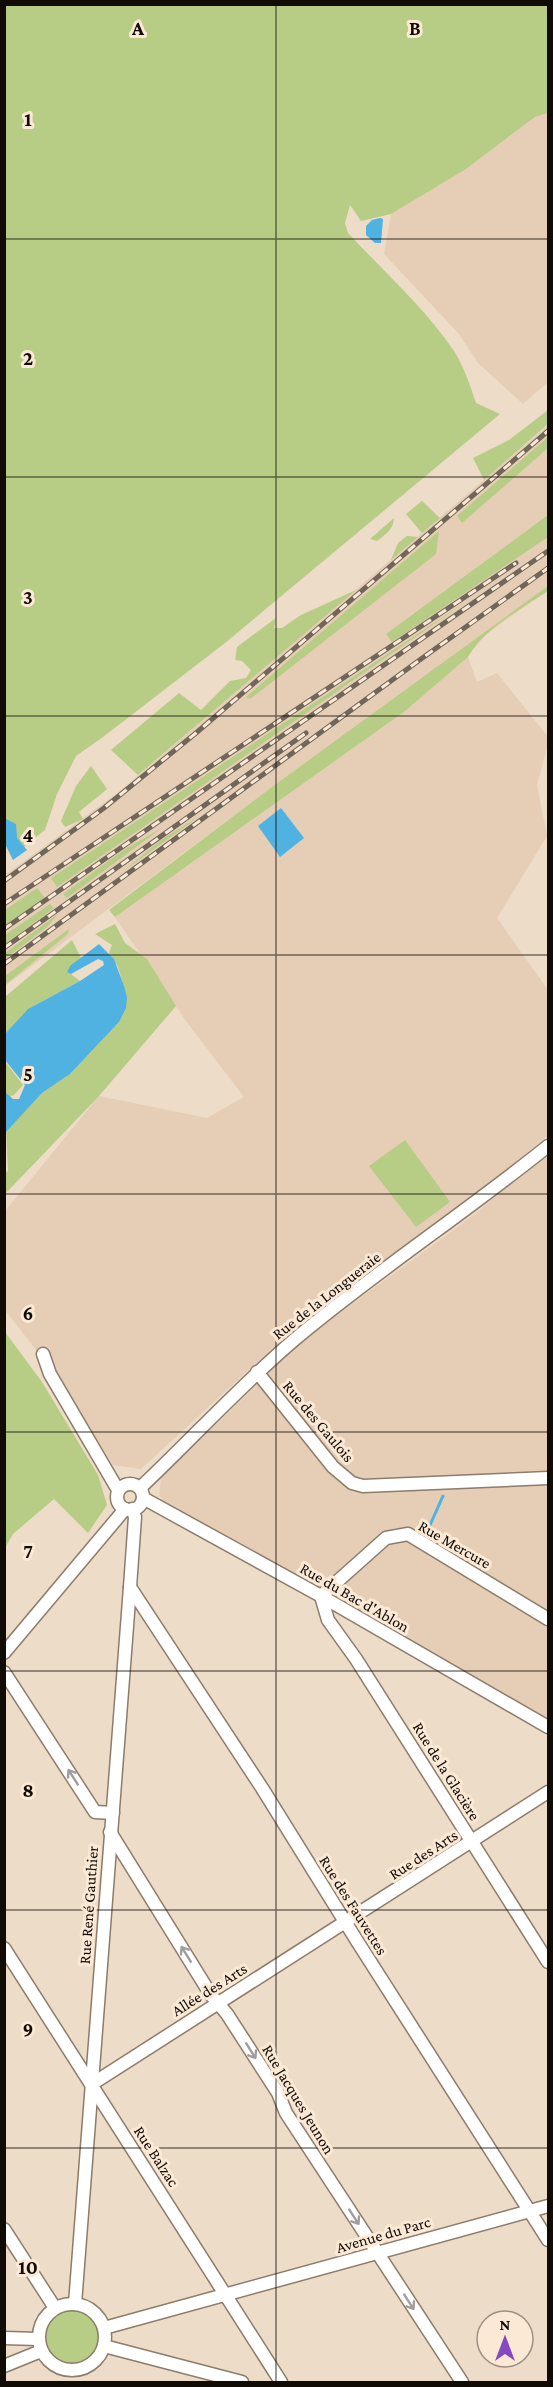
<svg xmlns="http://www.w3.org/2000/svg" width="553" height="2387" viewBox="0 0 553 2387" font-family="'Crimson Pro',serif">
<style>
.built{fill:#e5ceb5}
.green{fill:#b7cc85}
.water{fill:#50b2e1}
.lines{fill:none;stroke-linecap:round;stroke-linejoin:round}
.stream{stroke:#50b2e1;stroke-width:3}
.street-casing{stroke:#8c7c6a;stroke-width:15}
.street{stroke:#fff;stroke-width:12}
.rail-casing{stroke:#71665a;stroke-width:5}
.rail{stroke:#fbe9d5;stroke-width:3;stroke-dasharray:9;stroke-linecap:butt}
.oneway{stroke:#a09d9b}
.grid{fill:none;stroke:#110b06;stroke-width:1.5;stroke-opacity:0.55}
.labels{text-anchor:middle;stroke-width:6;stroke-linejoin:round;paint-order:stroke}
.street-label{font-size:16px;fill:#110b06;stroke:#fbe9d5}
.grid-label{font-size:20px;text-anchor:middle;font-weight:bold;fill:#110b06;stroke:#fbe9d5;stroke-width:6;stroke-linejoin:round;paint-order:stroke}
</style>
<rect width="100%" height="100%" fill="#eddcc8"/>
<g class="built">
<polygon points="548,113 548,382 523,404 478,363 459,334 384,254 391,214 466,169 535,117"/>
<polygon points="548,425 548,590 276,784 5,986 5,875 120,791"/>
<polygon points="468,657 477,682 497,673 548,737 548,744 537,785 547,836 497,918 548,990 548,1135 510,1167 302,1321 141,1469 113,1465 57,1377 5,1310 5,1211 99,1096 207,1118 244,1097 186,1021 115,917 404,712"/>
<polygon points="548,1155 548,1729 156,1506 162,1498 159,1496 161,1478 304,1339 467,1220"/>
</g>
<g class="green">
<path d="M5,5H548V113L535,117L466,169L391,214L361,221L350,205L345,223L348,233C383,271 425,308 454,351C464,367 470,385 476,403L500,414L225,643L103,737L76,756L57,794L45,830L21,849L5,828Z"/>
<polygon points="548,410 548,424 484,480 473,458 509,440"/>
<polygon points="548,437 548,448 462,523 457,516"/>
<polygon points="422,501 440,518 422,533 406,514"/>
<polygon points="548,515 548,537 392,642 386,634"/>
<path d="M394,518C393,530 386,534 377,541L370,539Z"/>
<polygon points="439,531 436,554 250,699 246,697"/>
<polygon points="407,536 418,537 391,560 398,543"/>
<path d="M548,586V591C521,609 485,628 468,657L404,712L115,917L109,910L276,784Z"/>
<polygon points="356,590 138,775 111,750 179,693 201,710 230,681 246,678 251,670 242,661 235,660 237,647 276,618 274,628 282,628 301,615"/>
<polygon points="470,599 57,887 51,878"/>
<polygon points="91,766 107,789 79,812 83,819 65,827 61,821 76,786"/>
<polygon points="200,816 122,872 162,839"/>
<polygon points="162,828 67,898 63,894 125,849"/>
<polygon points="37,888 45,898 5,925 5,910"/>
<polygon points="50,904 54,908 5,944 5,935"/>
<polygon points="58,914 47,927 5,959 5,953"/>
<polygon points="115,924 125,943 147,959 176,1006 99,1096 5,1194 4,1174 8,1171 6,1131 42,1093 70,1074 119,1022 127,997 118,967 109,953 112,945 95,934"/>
<polygon points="69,929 68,934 5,985 5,976"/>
<polygon points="72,940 81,958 67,971 80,981 30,1008 5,1034 5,997"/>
<polygon points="4,1060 23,1085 14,1095 5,1098"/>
<polygon points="405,1140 450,1202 416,1227 369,1166"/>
<polygon points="5,1332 42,1382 98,1475 107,1505 88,1533 54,1499 13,1534 5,1548"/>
<circle cx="71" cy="2337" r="29"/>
</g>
<g class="water">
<polygon points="380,218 383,219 381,243 375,243 366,235 366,226 372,220"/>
<polygon points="281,808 304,838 280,857 258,826"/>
<polygon points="4,818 16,824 17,838 27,850 13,860 5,844"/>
<polygon points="99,944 114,959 124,986 127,997 126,1008 119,1022 70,1074 42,1093 5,1133 5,1092 13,1099 19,1099 25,1085 5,1060 5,1034 28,1009 80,981 104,965 103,961 98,959 71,974 67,972 70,966"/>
</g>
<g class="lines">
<polyline class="stream" points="426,1534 443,1496"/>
<g class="street-casing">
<g id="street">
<polyline points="43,1354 50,1374 118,1490"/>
<polyline points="257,1372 333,1467 352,1483 363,1486 548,1478"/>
<circle cx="130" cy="1497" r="13"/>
<path d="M140,1488C192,1439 240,1386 294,1340C376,1271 465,1213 548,1146"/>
<polyline points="143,1498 321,1596 548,1727"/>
<polyline points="130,1587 262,1788 357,1941 548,2240"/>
<polyline points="548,1619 408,1534 386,1538 321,1596 328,1620 356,1659 548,1962"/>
<polyline points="4,1653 125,1509"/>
<polyline points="4,1672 95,1812 113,1813"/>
<polyline points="110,1832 211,1995 227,2014 278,2093 286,2113 462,2382"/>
<polyline points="4,1948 281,2382"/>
<polyline points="92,2084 548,1792"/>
<polyline points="4,2229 55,2308"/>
<circle cx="72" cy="2337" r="33"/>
<polyline points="75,2304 130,1587 135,1517 132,1509"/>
<polyline points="104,2328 548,2206"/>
<polyline points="4,2338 38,2339"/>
<polyline points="104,2346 242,2382"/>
<polyline points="4,2366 41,2351"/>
</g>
</g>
<use href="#street" class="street"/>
<g class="rail-casing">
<g id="rail">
<polyline points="4,881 104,808 196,733 548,431"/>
<polyline points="4,904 516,563"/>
<polyline points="4,929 548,551"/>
<polyline points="4,948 306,733"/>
<polyline points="4,964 421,659 548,568"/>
</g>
</g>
<use href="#rail" class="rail"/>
</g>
<defs><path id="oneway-shaft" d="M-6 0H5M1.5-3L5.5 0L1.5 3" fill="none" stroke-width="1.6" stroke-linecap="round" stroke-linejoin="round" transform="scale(1.5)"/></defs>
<g class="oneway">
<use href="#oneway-shaft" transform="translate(73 1777) rotate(-123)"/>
<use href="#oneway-shaft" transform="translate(186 1954) rotate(-122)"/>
<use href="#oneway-shaft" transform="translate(251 2051) rotate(58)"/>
<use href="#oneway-shaft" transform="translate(354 2217) rotate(57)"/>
<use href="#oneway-shaft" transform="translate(409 2302) rotate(57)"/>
</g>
<path class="grid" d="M276,4V2382M4,239H548M4,477H548M4,716H548M4,955H548M4,1194H548M4,1432H548M4,1671H548M4,1910H548M4,2148H548"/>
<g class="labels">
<g class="street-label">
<text transform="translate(326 1295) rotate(-38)" y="6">Rue de la Longueraie</text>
<text transform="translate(319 1421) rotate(50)" y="6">Rue des Gaulois</text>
<text transform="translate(455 1544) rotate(30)" y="6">Rue Mercure</text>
<text transform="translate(355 1597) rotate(30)" y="6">Rue du Bac d'Ablon</text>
<text transform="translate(447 1771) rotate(58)" y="6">Rue de la Glacière</text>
<text transform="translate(423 1854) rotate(-33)" y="6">Rue des Arts</text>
<text transform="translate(88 1905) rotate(-86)" y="6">Rue René Gauthier</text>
<text transform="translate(354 1905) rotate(58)" y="6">Rue des Fauvettes</text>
<text transform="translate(209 1989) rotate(-32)" y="6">Allée des Arts</text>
<text transform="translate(299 2099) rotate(59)" y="6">Rue Jacques Jeunon</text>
<text transform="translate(157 2156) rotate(57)" y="6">Rue Balzac</text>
<text transform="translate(383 2234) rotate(-16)" y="6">Avenue du Parc</text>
</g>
</g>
<g class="grid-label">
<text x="138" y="35">A</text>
<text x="415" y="35">B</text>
<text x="28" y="126">1</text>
<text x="28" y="365">2</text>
<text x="28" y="604">3</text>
<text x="28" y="842">4</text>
<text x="28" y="1081">5</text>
<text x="28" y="1320">6</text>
<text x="28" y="1558">7</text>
<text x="28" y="1797">8</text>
<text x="28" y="2036">9</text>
<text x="28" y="2274">10</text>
</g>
<rect width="553" height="2387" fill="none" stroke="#110b06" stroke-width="12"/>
<g transform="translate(505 2339)"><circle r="28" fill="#fbe9d5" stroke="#9d9082" stroke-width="1.5"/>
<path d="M0-4.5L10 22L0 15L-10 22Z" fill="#8749bf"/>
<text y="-9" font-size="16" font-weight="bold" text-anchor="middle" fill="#110b06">N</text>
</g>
</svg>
